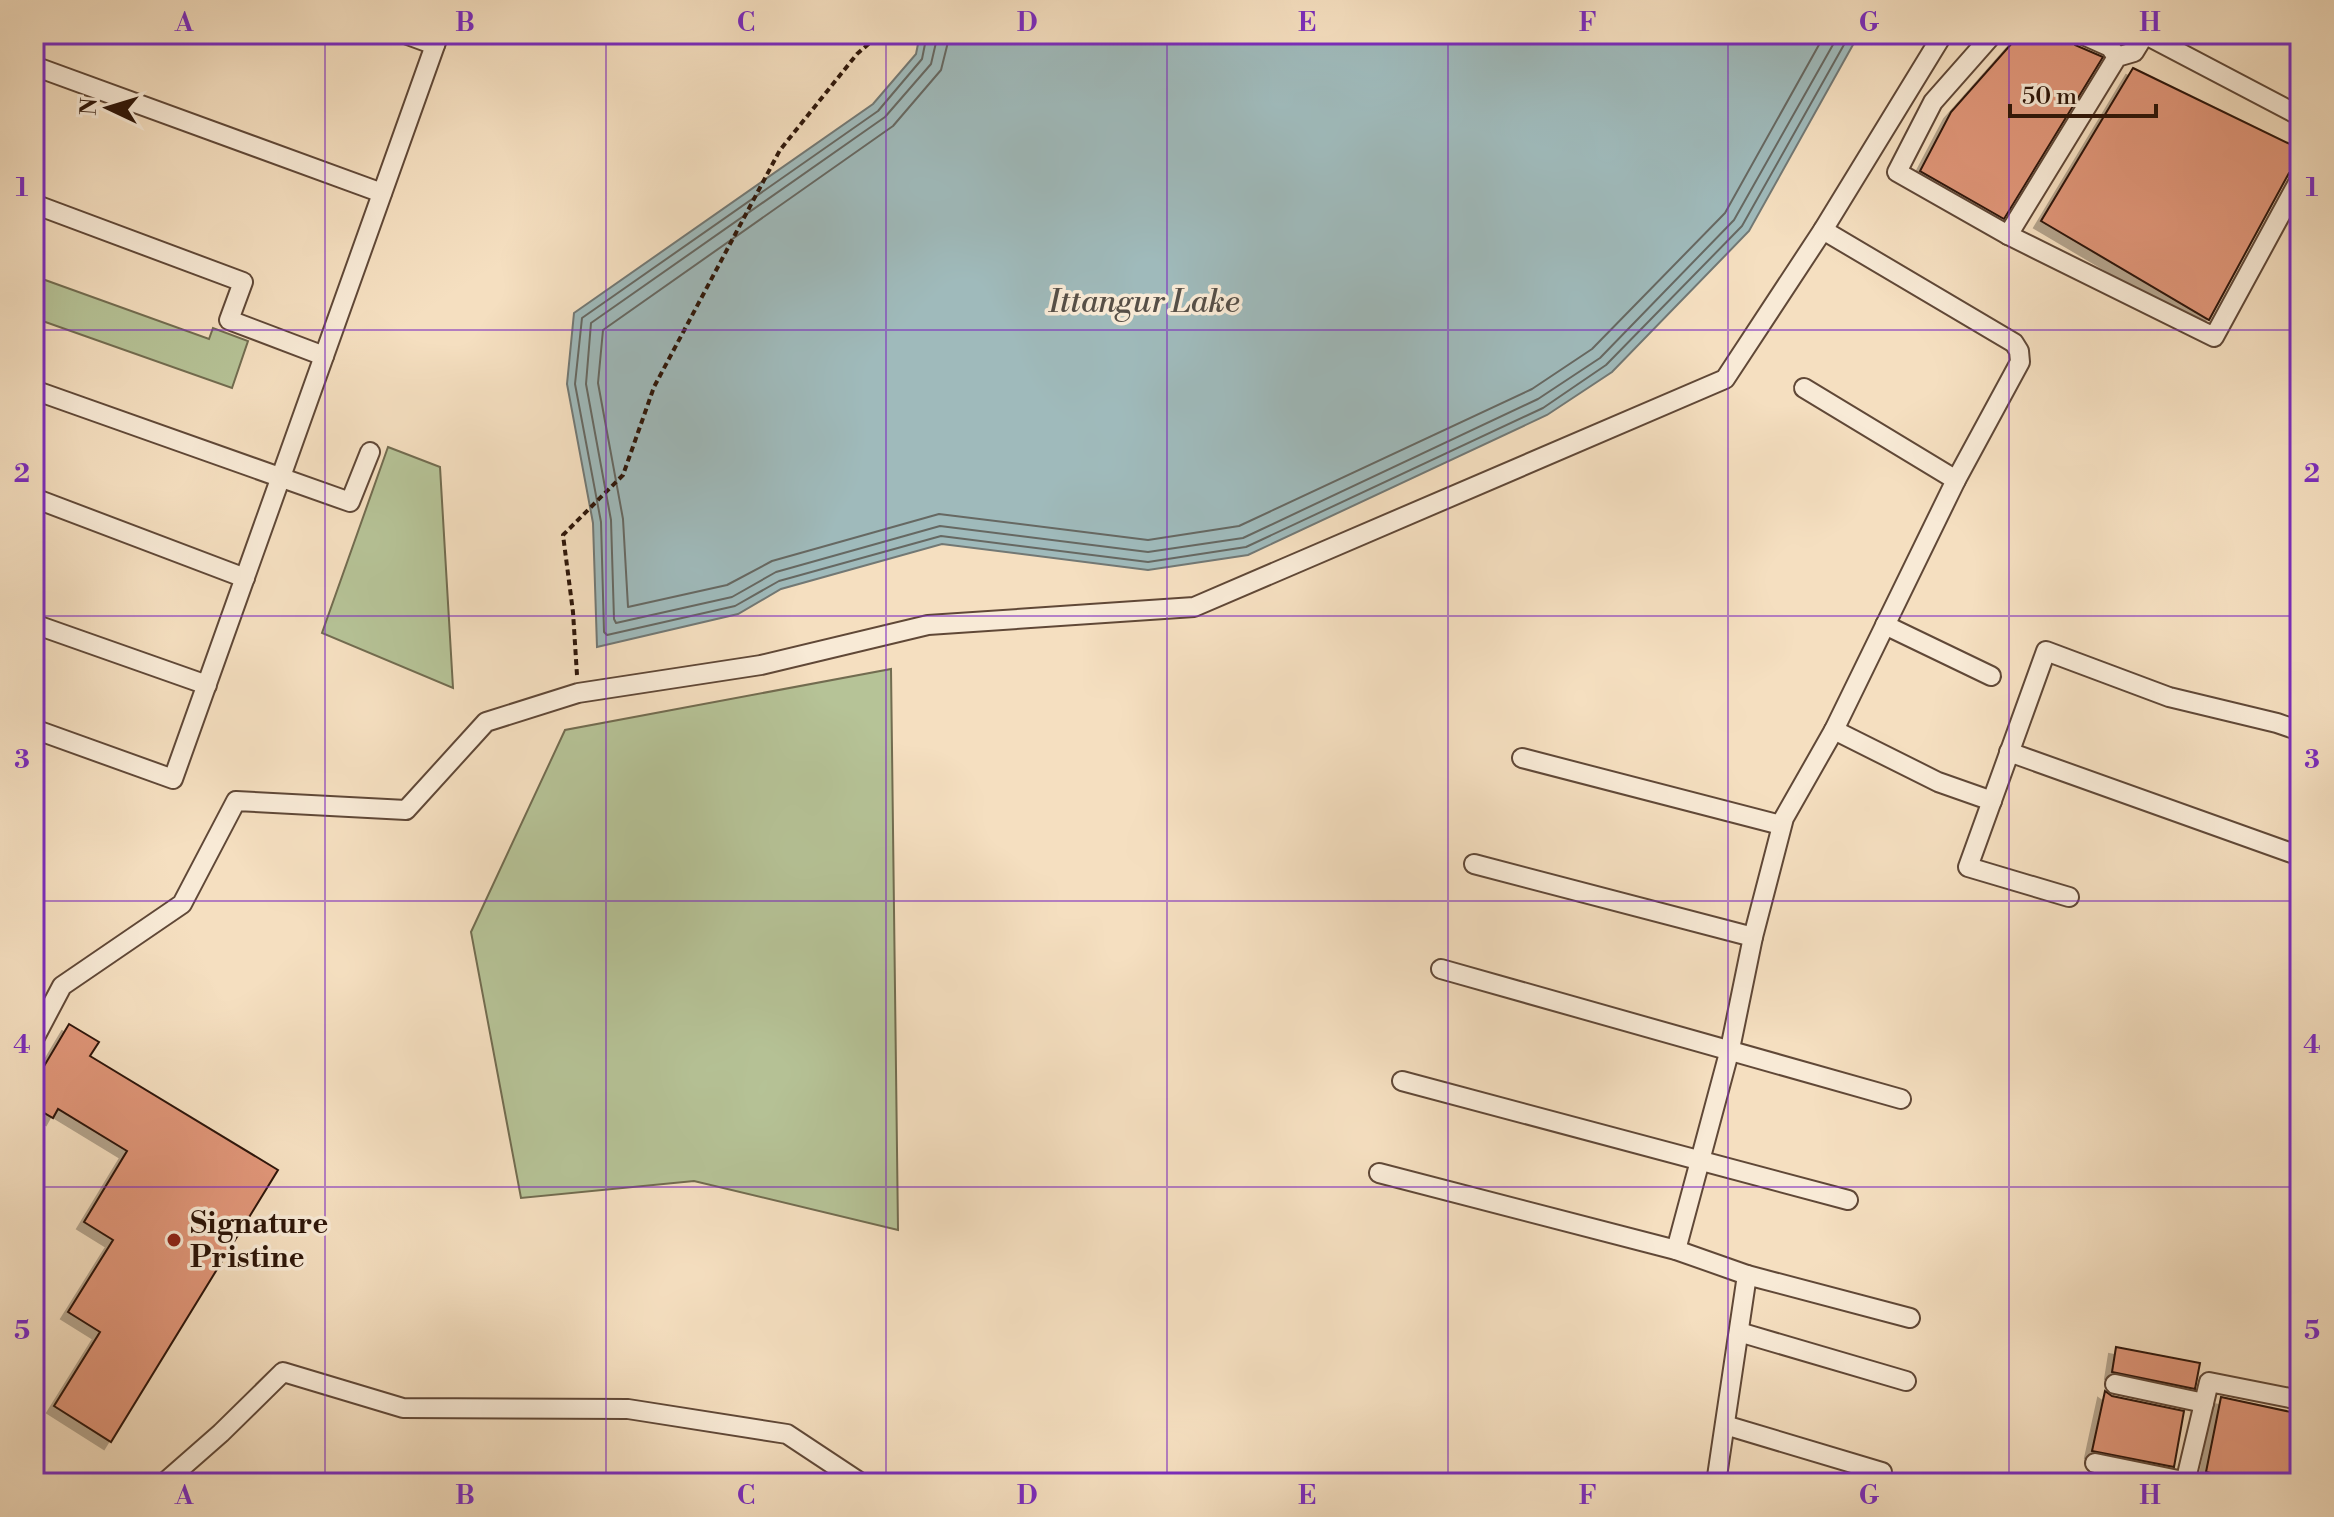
<svg xmlns="http://www.w3.org/2000/svg" width="2334" height="1517" viewBox="0 0 2334 1517" font-family="'Libre Bodoni',serif">
<style>
.green{fill:#b6c397;stroke:#726c50;stroke-width:2}
.water{fill:#9fbabb;stroke:#727874;stroke-width:2}
.lines{fill:none;stroke-linecap:round;stroke-linejoin:round}
.shore{stroke:#666862;stroke-width:2}
.building{fill:#e09679;stroke:#2e1609;stroke-width:2;filter:url(#shadow)}
.street-casing{stroke:#604837;stroke-width:22}
.path{stroke:#2e1609;stroke-width:4;stroke-dasharray:6 4;stroke-linecap:butt}
.street{stroke:#f8ead6;stroke-width:18}
.grid{fill:none;stroke:#7b2cbf;stroke-width:2;stroke-opacity:0.55}
.poi-dot{fill:#8f2418;stroke:#f8ead6;stroke-width:3}
.labels{text-anchor:middle;stroke-width:7;stroke-linejoin:round;paint-order:stroke}
.poi-label{font-size:30px;font-weight:bold;fill:#2e1609;stroke:#f8ead6;text-anchor:start}
.water-label{font-size:32px;font-style:italic;fill:#564f47;stroke:#f8ead6}
.neatline{fill:none;stroke:#7b2cbf;stroke-width:3}
.grid-label{font-size:26px;text-anchor:middle;font-weight:bold;fill:#7b2cbf}
</style>
<defs>
<filter id="shadow"><feDropShadow dx="-7" dy="7" stdDeviation="0" flood-color="#0004"/></filter>
</defs>
<rect width="100%" height="100%" fill="#f5dfc0"/>
<filter id="stains"><feTurbulence type="fractalNoise" baseFrequency=".0025" numOctaves="4"/><feColorMatrix values="0 0 0 0 .2 0 0 0 0 .09 0 0 0 0 .02 0 0 0 .5 -.17"/></filter>
<radialGradient id="worn" r=".72"><stop offset=".6" stop-color="#630" stop-opacity="0"/><stop offset="1" stop-color="#630" stop-opacity=".3"/></radialGradient>
<g class="green">
<polygon points="34,276 209,339 213,328 248,341 232,388 34,318"/>
<polygon points="388,447 440,467 453,688 322,633"/>
<polygon points="891,669 898,1230 694,1181 521,1198 471,932 565,730"/>
</g>
<polygon class="water" points="920,34 1859,34 1749,231 1612,372 1547,415 1248,555 1148,570 942,544 781,589 738,614 597,647 593,523 567,384 574,313 873,104 916,54"/>
<g class="lines">
<g class="shore">
<polyline points="927,34 922,59 878,111 582,318 575,384 601,522 604,632 607,635 735,606 779,581 941,536 1148,562 1246,547 1543,408 1606,365 1742,226 1850,34"/>
<polyline points="938,34 931,64 885,117 591,323 586,384 611,520 614,619 616,623 732,597 776,572 940,526 1148,552 1243,538 1538,399 1600,358 1734,220 1839,34"/>
<polyline points="950,34 941,70 893,126 603,330 598,383 623,519 628,607 727,585 772,561 939,514 1148,540 1239,526 1532,389 1592,349 1725,213 1825,34"/>
</g>
</g>
<g class="building">
<polygon points="2020,34 2069,34 2075,45 2103,57 2004,219 1920,171 1951,112"/>
<polygon points="2133,68 2300,149 2300,167 2289,173 2209,320 2041,221"/>
<polygon points="69,1024 99,1042 90,1056 278,1170 111,1442 54,1406 100,1332 68,1312 113,1240 84,1222 127,1151 58,1109 53,1118 34,1107 34,1083"/>
<polygon points="2116,1347 2200,1363 2195,1389 2112,1372"/>
<polygon points="2105,1391 2112,1396 2184,1411 2174,1467 2092,1451"/>
<polygon points="2221,1397 2300,1414 2300,1483 2256,1483 2206,1472"/>
<polygon points="2089,1473 2093,1475 2133,1483 2087,1483"/>
</g>
<g class="lines">
<g class="street-casing">
<g id="street">
<polyline points="405,34 435,45"/>
<polyline points="1993,34 1933,102 1897,172 2008,235 2214,337 2300,179"/>
<polyline points="2081,34 2110,47 2117,57"/>
<polyline points="2144,34 2300,116"/>
<polyline points="34,66 382,193"/>
<polyline points="34,204 243,282 229,320 324,356"/>
<polyline points="2008,235 2117,57 2134,52 2145,34"/>
<polyline points="1804,388 1956,480"/>
<polyline points="34,390 350,502 370,452"/>
<polyline points="34,498 245,578"/>
<polyline points="34,624 207,685"/>
<polyline points="1885,625 1991,676"/>
<polyline points="34,729 173,779 439,34"/>
<polyline points="1834,730 1938,782 1992,801"/>
<polyline points="2009,752 2300,856"/>
<polyline points="1522,758 1781,825"/>
<polyline points="1474,864 1753,937"/>
<polyline points="2069,897 1968,867 2046,651 2169,697 2277,723 2300,731"/>
<polyline points="1441,969 1901,1099"/>
<polyline points="34,1039 62,986 182,904 236,801 406,810 486,722 578,693 761,665 928,625 1194,607 1725,379 1823,230 1943,34"/>
<polyline points="1402,1081 1848,1200"/>
<polyline points="1379,1173 1676,1250 1747,1275 1910,1318"/>
<polyline points="1676,1250 1730,1049 1753,937 1784,818 1834,730 1956,480 2020,362 2019,351 2014,343 1823,230"/>
<polyline points="1739,1332 1906,1381"/>
<polyline points="2115,1384 2204,1403"/>
<polyline points="1725,1425 1882,1472"/>
<polyline points="2095,1463 2193,1483"/>
<polyline points="164,1483 221,1433 283,1372 403,1408 628,1409 787,1434 861,1483"/>
<polyline points="1716,1483 1747,1275"/>
<polyline points="2185,1483 2209,1382 2300,1400"/>
</g>
</g>
<polyline class="path" points="577,675 573,612 563,535 623,475 654,387 780,150 857,54 880,34"/>
<use href="#street" class="street"/>
</g>
<path class="grid" d="M325,34V1483M606,34V1483M886,34V1483M1167,34V1483M1448,34V1483M1728,34V1483M2009,34V1483M34,330H2300M34,616H2300M34,901H2300M34,1187H2300"/>
<circle class="poi-dot" cx="174" cy="1240" r="8"/>
<g class="labels">
<g class="poi-label">
<text x="190" y="1233">Signature<tspan x="190" dy="34">Pristine</tspan></text>
</g>
<g class="water-label">
<text x="1144" y="312">Ittangur Lake</text>
</g>
</g>
<rect width="2334" height="1517" fill="none" stroke="#f5dfc0" stroke-width="88"/>
<g transform="translate(108 108) rotate(274)" stroke="#f8ead6" stroke-width="6" paint-order="stroke">
<path d="M0-6L14 30L0 20L-14 30Z" fill="#2e1609"/>
<text y="-12" font-size="22" font-weight="bold" text-anchor="middle" fill="#2e1609">N</text>
</g>
<path d="M2010 104v12h146v-12" fill="none" stroke="#2e1609" stroke-width="4"/>
<text x="2022" y="104" font-size="24" fill="#2e1609" stroke="#f8ead6" stroke-width="6" paint-order="stroke">50 m</text>
<rect x="44" y="44" width="2246" height="1429" class="neatline"/>
<g class="grid-label">
<text x="184" y="31">A</text>
<text x="465" y="31">B</text>
<text x="746" y="31">C</text>
<text x="1027" y="31">D</text>
<text x="1307" y="31">E</text>
<text x="1588" y="31">F</text>
<text x="1869" y="31">G</text>
<text x="2150" y="31">H</text>
<text x="22" y="196">1</text>
<text x="2312" y="196">1</text>
<text x="22" y="482">2</text>
<text x="2312" y="482">2</text>
<text x="22" y="768">3</text>
<text x="2312" y="768">3</text>
<text x="22" y="1053">4</text>
<text x="2312" y="1053">4</text>
<text x="22" y="1339">5</text>
<text x="2312" y="1339">5</text>
<text x="184" y="1504">A</text>
<text x="465" y="1504">B</text>
<text x="746" y="1504">C</text>
<text x="1027" y="1504">D</text>
<text x="1307" y="1504">E</text>
<text x="1588" y="1504">F</text>
<text x="1869" y="1504">G</text>
<text x="2150" y="1504">H</text>
</g>
<rect width="100%" height="100%" filter="url(#stains)"/>
<rect width="100%" height="100%" fill="url(#worn)"/>
</svg>
